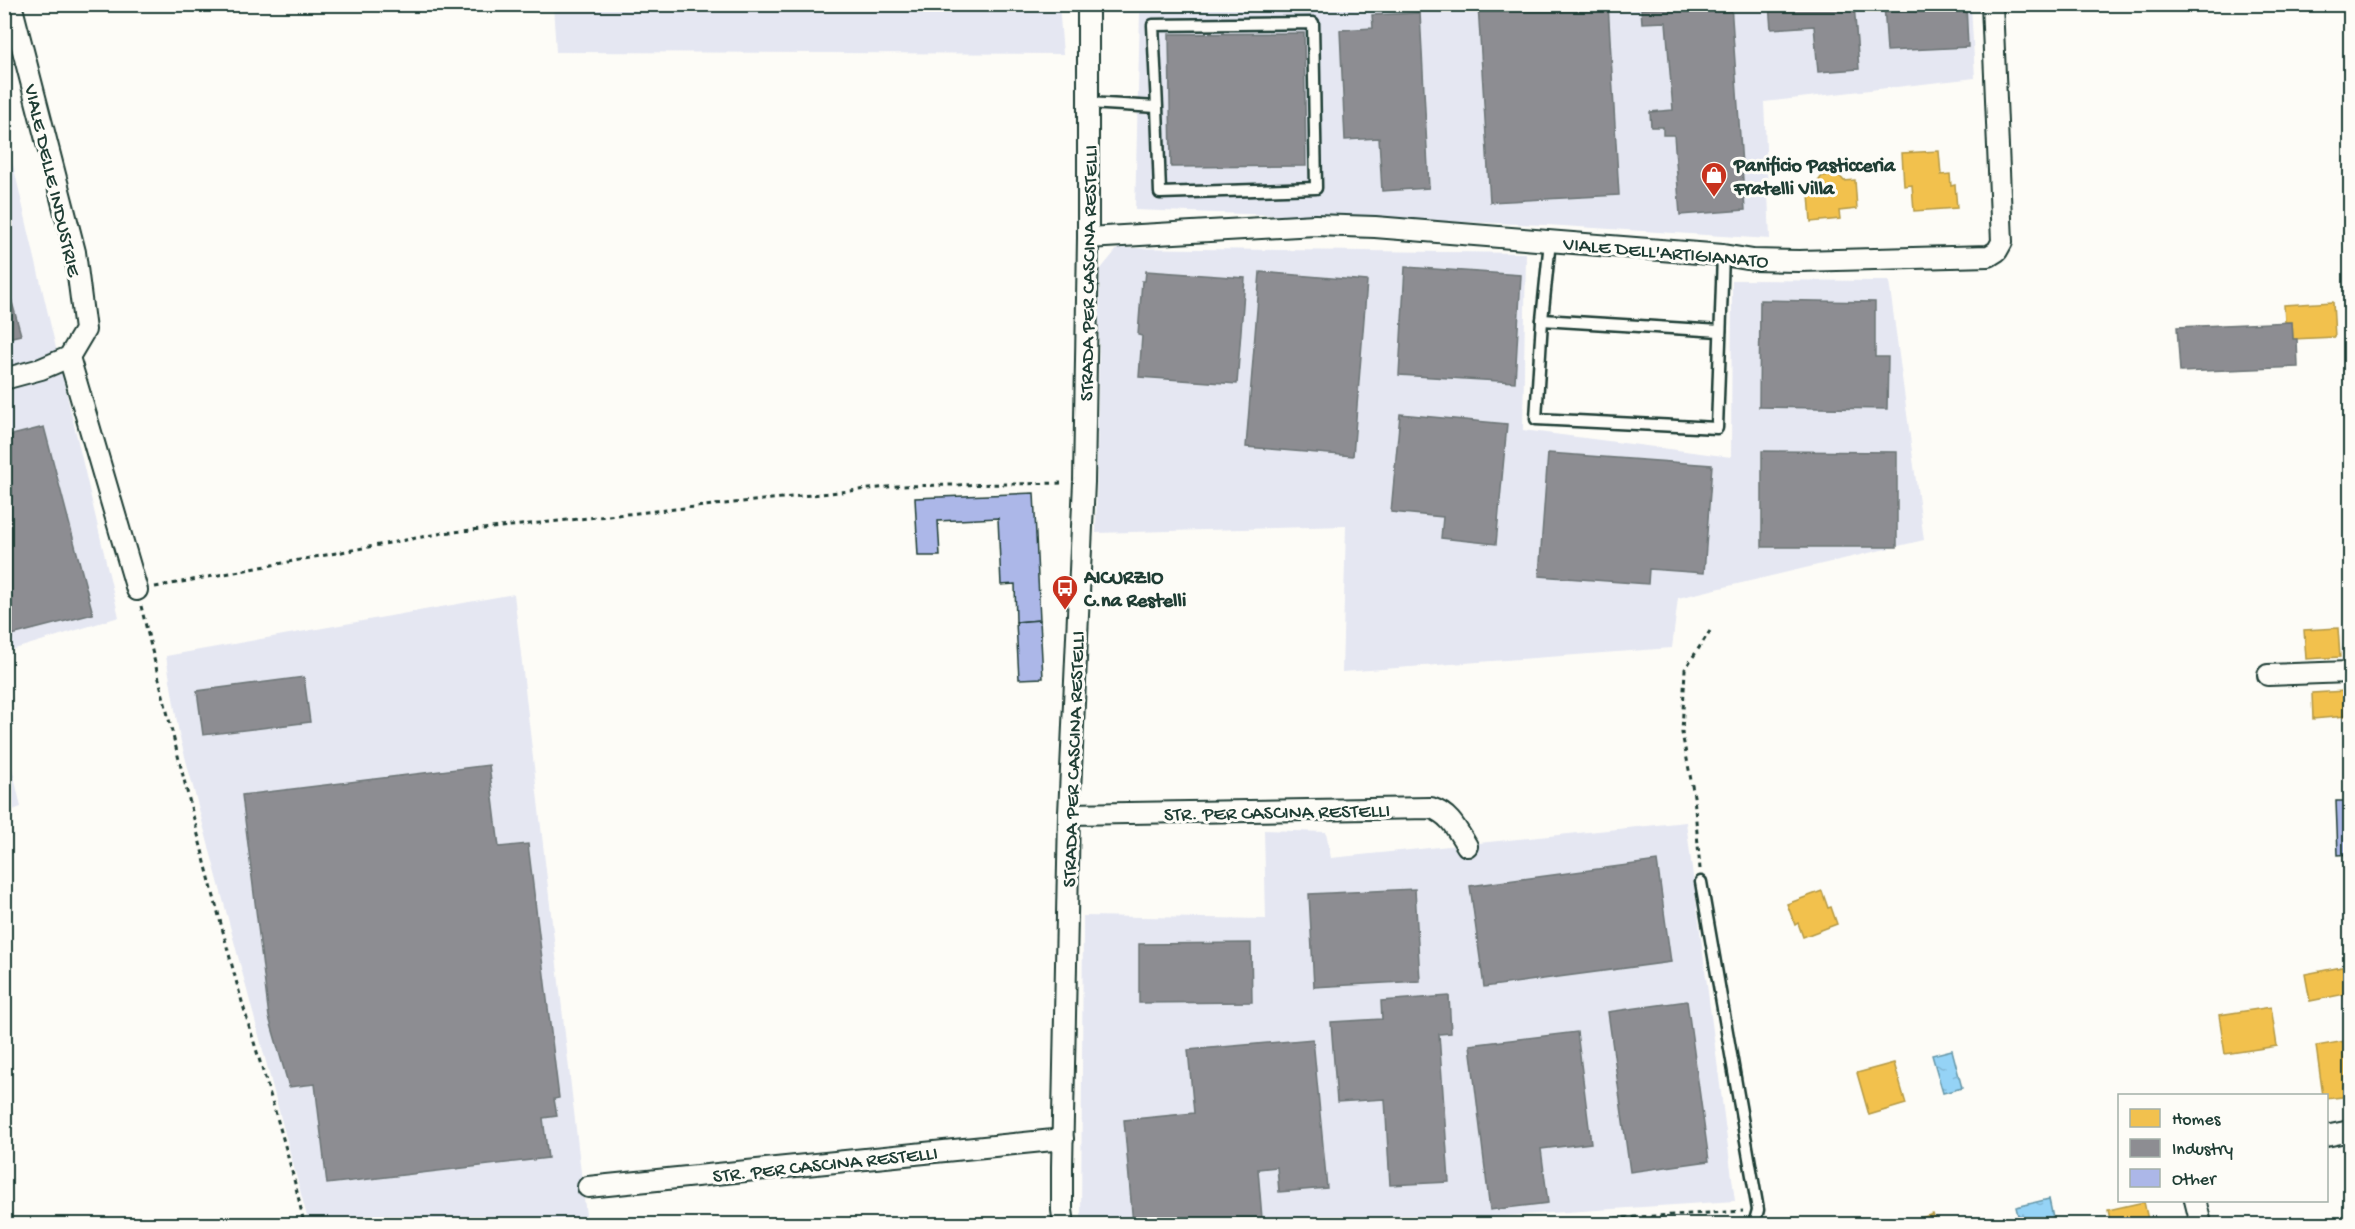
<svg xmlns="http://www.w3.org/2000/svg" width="2355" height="1229" viewBox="0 0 2355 1229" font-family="'Gochi Hand',sans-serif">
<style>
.built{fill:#e5e7f2}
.water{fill:url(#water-ripples);stroke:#6697a8;stroke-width:1.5}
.homes{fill:#f2c14e;stroke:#b39946;stroke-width:1.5}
.industry{fill:#8d8d92;stroke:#6c7576;stroke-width:1.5}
.building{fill:#acb7e8;stroke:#1f3d34;stroke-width:1.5}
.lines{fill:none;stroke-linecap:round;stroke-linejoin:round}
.service-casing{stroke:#1f3d34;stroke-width:15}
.minor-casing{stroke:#1f3d34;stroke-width:24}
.path{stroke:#1f3d34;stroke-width:3;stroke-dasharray:4.5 4.5;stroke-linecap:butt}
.service{stroke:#fdfcf7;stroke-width:10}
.minor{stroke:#fdfcf7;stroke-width:20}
.labels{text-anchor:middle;stroke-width:6;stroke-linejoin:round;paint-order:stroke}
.poi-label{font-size:20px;font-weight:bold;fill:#1f3d34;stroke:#fdfcf7;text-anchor:start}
.street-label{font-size:20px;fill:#1f3d34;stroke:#fdfcf7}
</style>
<defs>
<pattern id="water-ripples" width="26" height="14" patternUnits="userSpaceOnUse" patternTransform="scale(1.5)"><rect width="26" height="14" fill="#95d3f6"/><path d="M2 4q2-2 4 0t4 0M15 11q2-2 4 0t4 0" fill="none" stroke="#80b6d4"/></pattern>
</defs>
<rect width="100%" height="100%" fill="#fdfcf7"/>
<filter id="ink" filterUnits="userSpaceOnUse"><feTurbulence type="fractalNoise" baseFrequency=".0167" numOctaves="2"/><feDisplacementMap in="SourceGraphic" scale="12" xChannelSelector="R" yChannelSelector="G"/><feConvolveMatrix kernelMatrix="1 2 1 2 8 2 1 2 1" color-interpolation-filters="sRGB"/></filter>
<g filter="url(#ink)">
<g class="built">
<polygon points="1103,4 1971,5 1975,78 1764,102 1770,239 1546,225 1135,210 1140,13 1102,13"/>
<polygon points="553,5 1059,5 1063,54 556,52"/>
<polygon points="4,126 119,617 5,652 4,652"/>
<polygon points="1118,248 1526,253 1523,430 1731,457 1732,280 1889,281 1924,540 1678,598 1672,648 1342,672 1346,526 1096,533 1100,270"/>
<polygon points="514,594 587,1224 309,1224 179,734 166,656"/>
<polygon points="5,737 21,807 5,813 4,813"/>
<polygon points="1686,822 1735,1201 1385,1224 1081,1224 1083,916 1266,919 1264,830 1326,832 1331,858"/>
</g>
<g class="water">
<polygon points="1952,1050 1962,1088 1943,1093 1932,1055"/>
<polygon points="2049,1199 2053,1218 2020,1224 2016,1207"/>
</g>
<g class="homes">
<polygon points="1939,151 1941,175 1950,174 1951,186 1955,185 1957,208 1914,211 1912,185 1904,186 1902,153"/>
<polygon points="1838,174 1844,181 1855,180 1857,209 1839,211 1840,219 1811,222 1809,194 1822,176"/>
<polygon points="2333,302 2335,337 2293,339 2292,322 2285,322 2284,305"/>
<polygon points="2338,628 2340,657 2306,659 2304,630"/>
<polygon points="2345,691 2346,716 2313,719 2312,693"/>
<polygon points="1822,891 1828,908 1831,907 1837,924 1803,937 1798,923 1795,925 1787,904"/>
<polygon points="2347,966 2350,993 2310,1001 2305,974"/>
<polygon points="2271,1007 2277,1046 2225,1054 2219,1015"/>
<polygon points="2345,1041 2350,1078 2350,1096 2326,1099 2326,1096 2323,1096 2316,1046"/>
<polygon points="1894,1063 1906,1104 1869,1115 1857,1073"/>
<polygon points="2144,1202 2149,1224 2111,1224 2108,1210"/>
<polygon points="1933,1214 1937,1224 1906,1224 1906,1223"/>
</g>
<g class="industry">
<polygon points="1478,4 1608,4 1619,195 1490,202"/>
<polygon points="1707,4 1731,4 1745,210 1680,215 1674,135 1663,135 1663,127 1651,127 1650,112 1673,110 1666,22 1642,23 1641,9"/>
<polygon points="1769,4 1854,4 1859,69 1818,72 1814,26 1771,29"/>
<polygon points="1884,4 1966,4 1968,47 1887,51"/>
<polygon points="1420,13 1429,188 1382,191 1379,138 1345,140 1340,30 1373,28 1372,15"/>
<polygon points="1304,33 1306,166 1171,167 1169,34"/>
<polygon points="1405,267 1521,275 1515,382 1399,375"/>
<polygon points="1146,271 1245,278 1237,384 1139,377 1142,336 1138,335 1142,281 1145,281"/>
<polygon points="1260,272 1367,281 1353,456 1246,447"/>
<polygon points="4,273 21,335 4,339"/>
<polygon points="1760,300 1875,302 1875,357 1888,357 1887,409 1759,407"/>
<polygon points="2292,322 2293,339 2297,339 2298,367 2180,372 2177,327"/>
<polygon points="1400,414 1507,424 1496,544 1441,538 1443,517 1391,512"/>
<polygon points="44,427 93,614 4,637 4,437"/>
<polygon points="1762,451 1897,452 1897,547 1762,547"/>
<polygon points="1548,453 1712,465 1704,573 1649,569 1648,584 1539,576"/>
<polygon points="304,677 310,722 203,735 197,691"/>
<polygon points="489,765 499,847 528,844 559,1098 554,1099 557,1116 543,1118 548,1158 327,1184 315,1084 289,1087 269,1017 242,795"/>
<polygon points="1657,861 1671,962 1484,987 1470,886"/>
<polygon points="1415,889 1420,981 1314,987 1309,894"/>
<polygon points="1251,943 1252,1002 1139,1003 1139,944"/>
<polygon points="1449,996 1451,1033 1439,1034 1449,1182 1390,1185 1385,1099 1337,1102 1331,1022 1382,1019 1381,1001"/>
<polygon points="1687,1001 1709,1161 1630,1172 1608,1012"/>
<polygon points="1577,1032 1591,1143 1541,1149 1548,1203 1490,1210 1470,1045"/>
<polygon points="1313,1039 1327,1188 1279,1192 1277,1167 1258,1169 1262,1218 1189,1224 1133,1224 1124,1120 1194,1113 1188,1050"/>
</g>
<g class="building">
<polygon points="1034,493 1040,620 1016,622 1015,584 1001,585 998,518 938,521 940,556 918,556 915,498"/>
<polygon points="1040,620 1043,678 1019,679 1016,622"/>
<polygon points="2336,801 2350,801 2350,854 2338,855"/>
</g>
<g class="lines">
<g class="service-casing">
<g id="service">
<polyline points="1088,103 1157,107 1153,25 1313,23 1316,188 1160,193 1157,107"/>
<polyline points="1550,241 1542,320 1536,419 1717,428 1723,255"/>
<polyline points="1542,320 1720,331"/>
<polyline points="1701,882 1758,1210 1754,1224"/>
</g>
</g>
<g class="minor-casing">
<g id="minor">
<polyline points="1088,238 1315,225 1375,227 1723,255 1753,260 1799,261 1989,256 1997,251 2002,242 1992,4"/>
<polyline points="69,357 137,590"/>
<polyline points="4,379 41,369 69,357 85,330 75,252 11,4"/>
<polyline points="2268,675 2350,672"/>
<path d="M1069,814L1431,808C1450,814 1457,830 1467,846"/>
<polyline points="2326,1136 2350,1131"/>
<polyline points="588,1187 1063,1139"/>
<polyline points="2195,1200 2201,1224"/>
<polyline points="1064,1224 1062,1210 1062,1167 1069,814 1084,482 1088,238 1088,4"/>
</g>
</g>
<g class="path">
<polyline points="155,587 443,533 898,486 1065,483"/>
<path d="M141,606C172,732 203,858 237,984C259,1064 288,1143 304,1224"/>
<polyline points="1700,869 1694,796 1682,733 1685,669 1710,631"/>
<polyline points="1516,1224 1743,1211"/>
</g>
<use href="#service" class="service"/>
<use href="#minor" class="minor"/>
</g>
</g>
<defs>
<g id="shop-pin" transform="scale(1.35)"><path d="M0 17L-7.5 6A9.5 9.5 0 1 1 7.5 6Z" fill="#c8321e" stroke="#fdfcf7"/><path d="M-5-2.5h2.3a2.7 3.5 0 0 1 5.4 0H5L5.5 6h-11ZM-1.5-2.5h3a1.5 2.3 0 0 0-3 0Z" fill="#fff"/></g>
<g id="bus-pin" transform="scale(1.35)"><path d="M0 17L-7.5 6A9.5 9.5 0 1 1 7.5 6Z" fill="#c8321e" stroke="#fdfcf7"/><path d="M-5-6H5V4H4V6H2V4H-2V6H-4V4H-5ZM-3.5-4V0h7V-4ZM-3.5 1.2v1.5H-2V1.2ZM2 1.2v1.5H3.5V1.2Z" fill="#fff"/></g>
</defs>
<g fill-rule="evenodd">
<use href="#shop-pin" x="1714" y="175"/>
<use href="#bus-pin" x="1065" y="588"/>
</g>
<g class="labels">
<g class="poi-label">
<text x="1734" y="171">Panificio Pasticceria<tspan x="1734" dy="23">Fratelli Villa</tspan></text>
<text x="1084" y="583">AICURZIO<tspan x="1084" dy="23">C.na Restelli</tspan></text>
</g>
<g class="street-label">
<text transform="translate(54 180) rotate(77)" y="7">VIALE DELLE INDUSTRIE</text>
<text transform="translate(1666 251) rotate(5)" y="7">VIALE DELL'ARTIGIANATO</text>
<text transform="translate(1087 273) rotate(-89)" y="7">STRADA PER CASCINA RESTELLI</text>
<text transform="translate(1072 759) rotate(-88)" y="7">STRADA PER CASCINA RESTELLI</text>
<text transform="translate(1277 811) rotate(-1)" y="7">STR. PER CASCINA RESTELLI</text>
<text transform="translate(825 1163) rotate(-6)" y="7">STR. PER CASCINA RESTELLI</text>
</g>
</g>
<rect width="2355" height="1229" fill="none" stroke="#fdfcf7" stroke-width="24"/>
<rect x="12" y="12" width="2331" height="1205" fill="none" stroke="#1f3d34" stroke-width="2" filter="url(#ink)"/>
<rect x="2118" y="1094" width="210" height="108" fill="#fdfcf7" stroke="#a4b0a9" stroke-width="1.5"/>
<rect x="2130" y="1109" width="30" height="18" fill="#f2c14e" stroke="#a4b0a9" stroke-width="1.5"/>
<text x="2172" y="1124" font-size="18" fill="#1f3d34">Homes</text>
<rect x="2130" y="1139" width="30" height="18" fill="#8d8d92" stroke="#a4b0a9" stroke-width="1.5"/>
<text x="2172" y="1154" font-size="18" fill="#1f3d34">Industry</text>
<rect x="2130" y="1169" width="30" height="18" fill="#acb7e8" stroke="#a4b0a9" stroke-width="1.5"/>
<text x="2172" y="1184" font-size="18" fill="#1f3d34">Other</text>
</svg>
